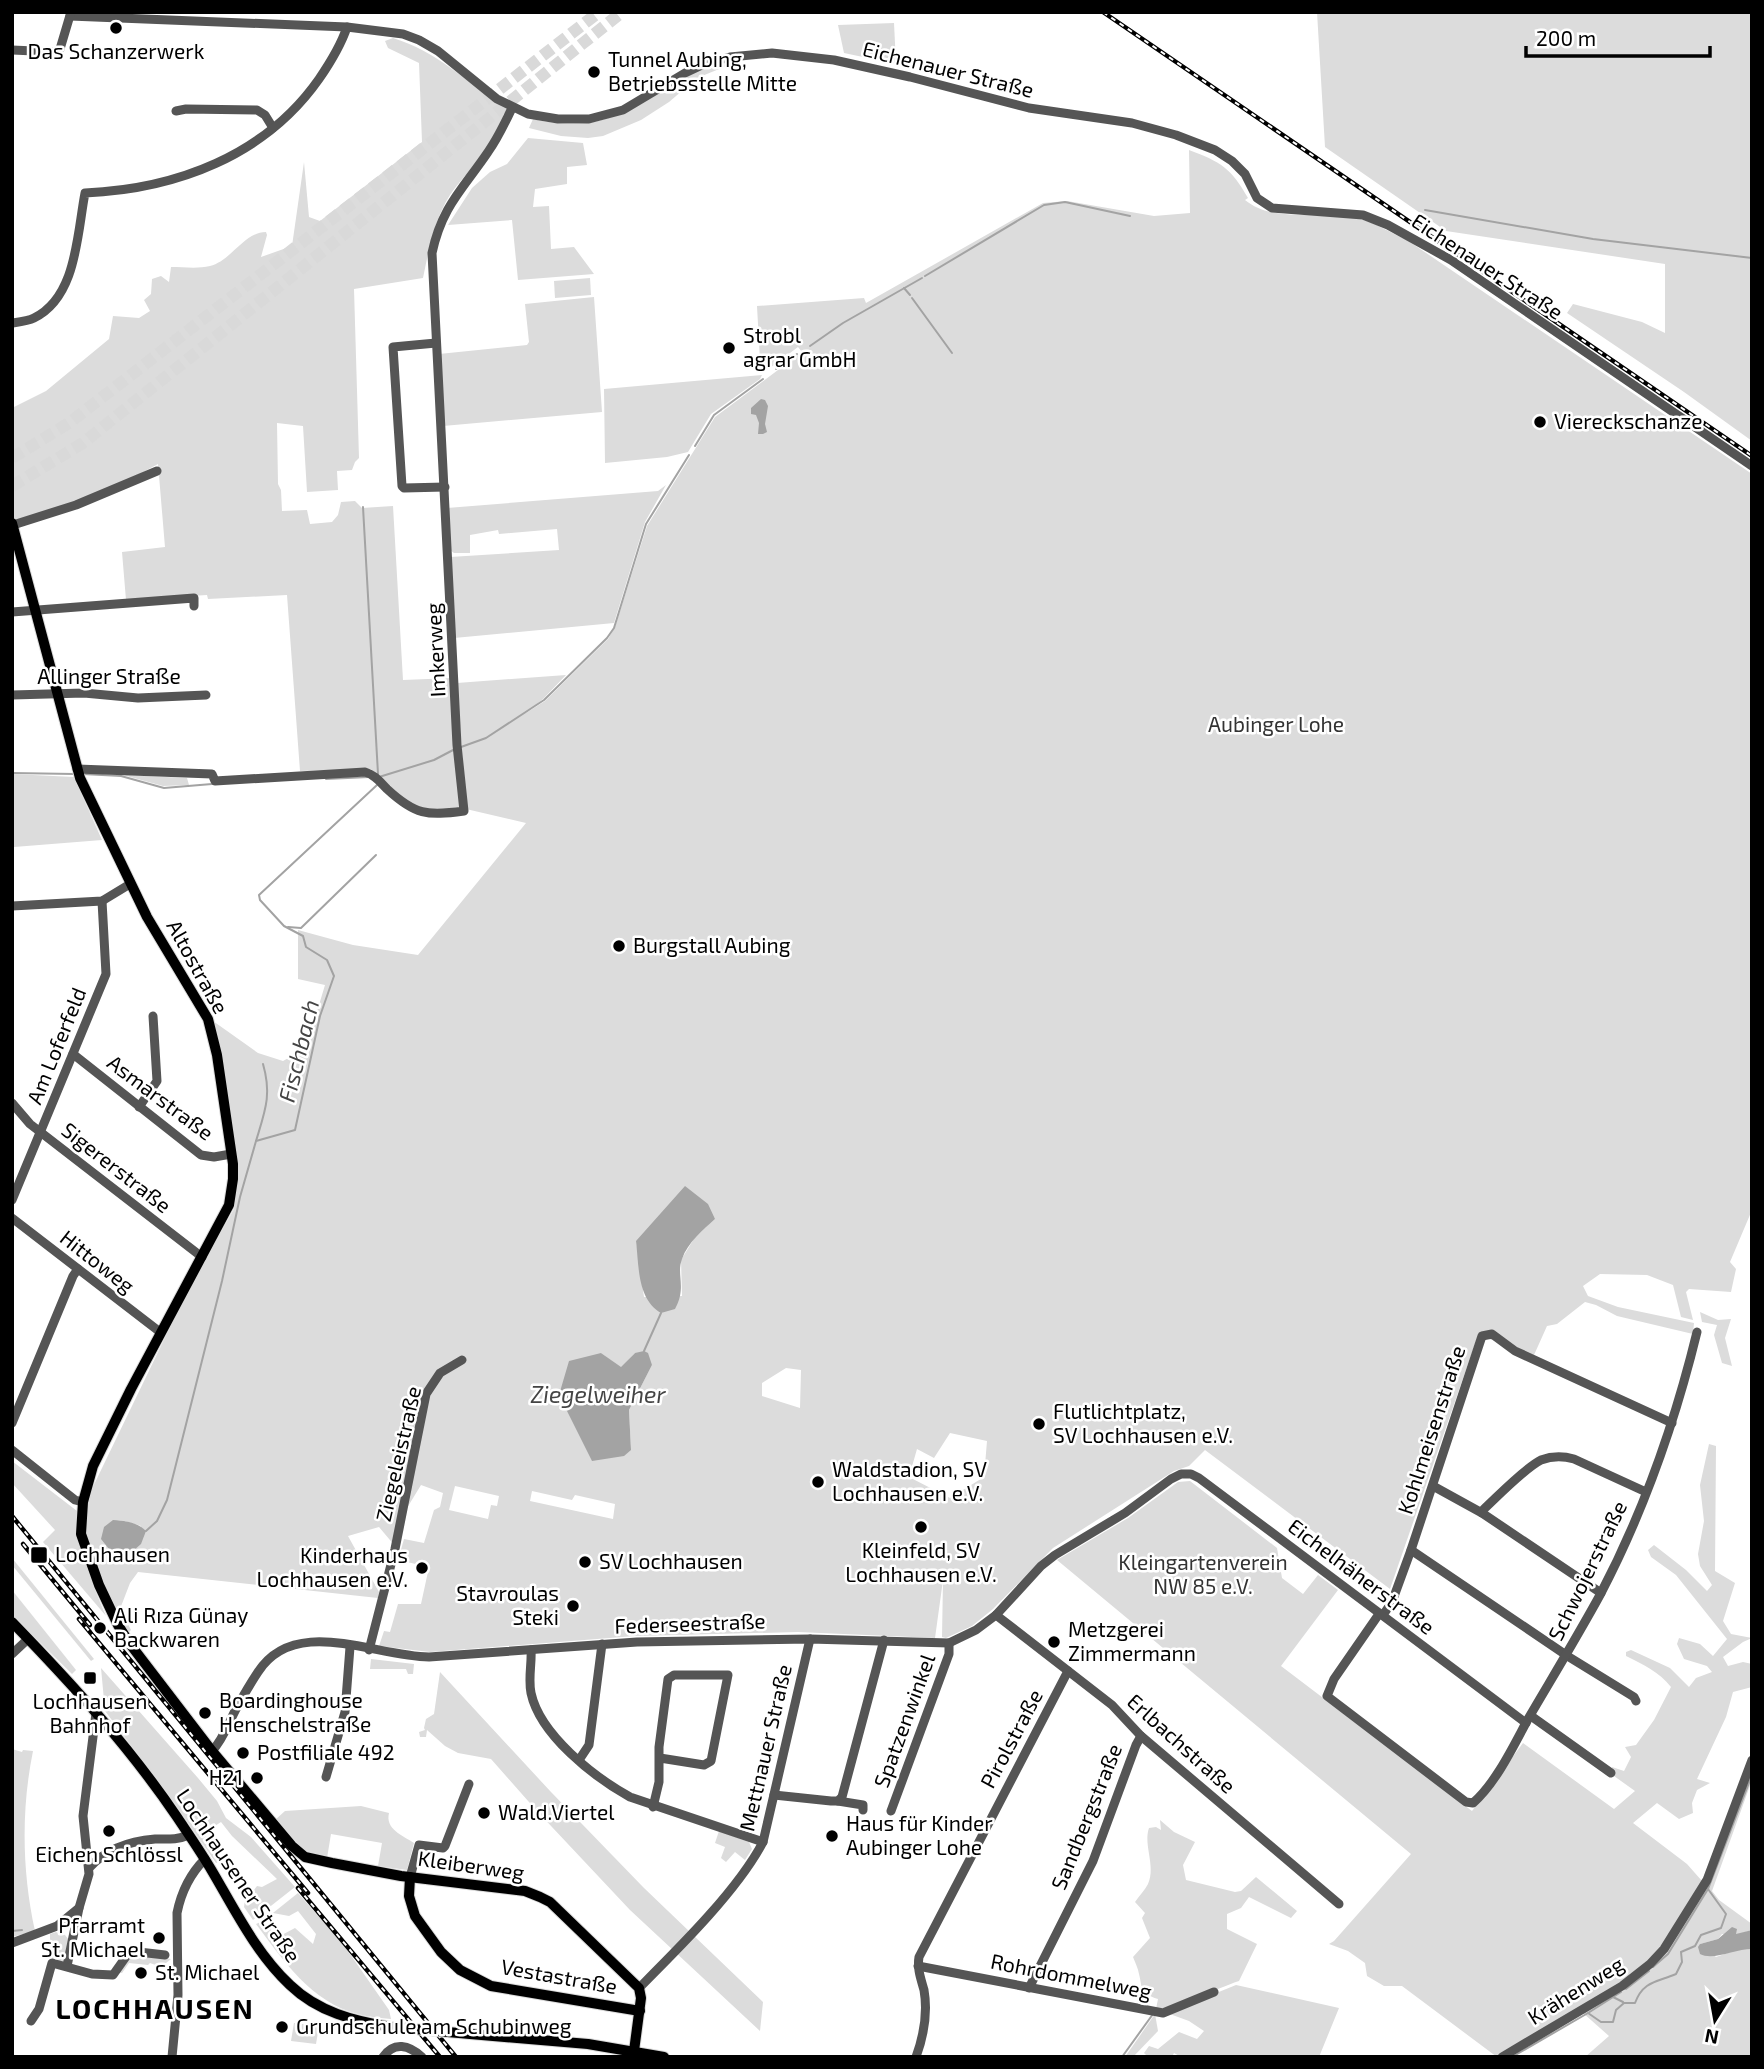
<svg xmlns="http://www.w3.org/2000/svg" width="1764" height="2069" viewBox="0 0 1764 2069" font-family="'Exo 2',sans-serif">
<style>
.green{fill:#dcdcdc;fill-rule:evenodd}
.water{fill:#a3a3a3}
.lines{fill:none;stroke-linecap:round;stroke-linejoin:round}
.stream{stroke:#a3a3a3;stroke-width:2}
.highway-tunnel{stroke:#d9d9d9;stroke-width:12;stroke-dasharray:12 6;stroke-linecap:butt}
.major-casing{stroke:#dbdbdb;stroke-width:12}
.minor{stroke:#555;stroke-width:9}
.major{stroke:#000;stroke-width:10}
.rail-casing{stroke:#000;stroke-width:4.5}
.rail{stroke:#fff;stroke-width:2;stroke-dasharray:5;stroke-linecap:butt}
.major-bridge-casing{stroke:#dbdbdb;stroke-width:12;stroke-linecap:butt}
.major-bridge{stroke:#000;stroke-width:10}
.poi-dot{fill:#000;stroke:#fff;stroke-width:2.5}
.labels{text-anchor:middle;stroke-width:5;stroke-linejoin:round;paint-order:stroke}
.poi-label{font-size:21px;fill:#000;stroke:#fff;text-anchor:start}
.street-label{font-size:21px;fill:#000;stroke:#fff}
.park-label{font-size:21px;fill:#333;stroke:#fff}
.water-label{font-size:23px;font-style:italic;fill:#444;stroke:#fff}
.district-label{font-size:28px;font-weight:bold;letter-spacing:2px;fill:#000;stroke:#fff}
</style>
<rect width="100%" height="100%" fill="#fff"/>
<g class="green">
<polygon points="1317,12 1752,12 1752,441 1684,392 1567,313 1573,304 1642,322 1665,333 1665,264 1446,231 1325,147"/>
<polygon points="894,23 896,64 844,53 838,25"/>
<path d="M393,38C436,51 468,82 504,108C503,143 468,168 450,195C434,220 429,249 423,278L354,289L359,458L355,462L352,470L337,471L338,490L307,492L303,426L277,423L278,484L281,490L282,511L307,510L310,524L332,522L338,515L341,502L355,501L362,508L393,506L403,680L453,678L462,805L456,811L413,807L371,769L300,771L287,595L208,599L207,595L126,600L122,552L165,547L158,464C110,491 70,505 18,520L12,518V408L46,391L109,339L113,316L139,318L150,311L144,300L151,294L152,279L161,276L169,282L171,267C183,267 198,269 210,266C231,261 244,232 266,232L267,235L261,257L292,246L304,162L309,217L320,221L422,142L419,63L388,48L385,41Z"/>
<path d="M734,60V63L697,78L669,102L641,120L603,136L588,138L561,136L529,128L533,119C602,135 627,110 683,78C699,69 716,65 734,60Z"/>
<polygon points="528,138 583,143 587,165 567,167 567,184 535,189 533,207 549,206 551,249 574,247 594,274 518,280 512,220 448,225 472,188 490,172 507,164"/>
<path d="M1189,150C1221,162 1231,168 1248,198L1245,200C1274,224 1322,210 1357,218C1374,222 1391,233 1407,240L1752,474V1210L1730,1262L1736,1269L1731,1292L1689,1289L1686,1292L1693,1320L1681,1317L1673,1285L1647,1275L1600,1274L1583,1286L1588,1296L1618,1307L1694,1323L1693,1334L1617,1316L1596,1305L1585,1302L1557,1324L1547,1326L1534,1355L1478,1335L1390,1589L1205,1450L1189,1466L1174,1471L1053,1548L993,1609L972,1626L946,1638L942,1637L943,1580L935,1638L798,1632L635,1636L430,1652L379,1646L384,1631L390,1632L398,1604H421L429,1567L398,1560L404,1539L424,1543L434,1510L440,1507L443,1493L421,1485L407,1508L395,1546L379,1527L348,1536L379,1592L378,1598L138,1572L130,1583L120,1609L131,1630L127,1634L100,1576L85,1535L88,1497L188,1290L234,1209L238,1180L213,1021L258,1053L283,1061L306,1048L325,985L298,979V930L353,945L418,955L526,823L466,809L457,683L566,675L543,699L526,713L545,701L608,639L615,627L647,526L715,417L802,352L798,347L770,368L760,361L757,306L864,298L866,303L1043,203L1067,201L1154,216L1190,213ZM715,1219L695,1237L681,1260L682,1296L644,1297L636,1241ZM601,1353L621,1368L635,1353L652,1365L629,1410L631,1450ZM786,1368L801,1370L800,1408L762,1396V1383ZM950,1433L987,1441L984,1477L950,1498L909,1477L917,1449L934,1458ZM455,1486L499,1496L497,1506L491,1505L488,1519L449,1510ZM532,1491L572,1500L575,1495L615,1504L613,1519L530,1501ZM125,1521L141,1526L134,1551L123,1550Z"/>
<polygon points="590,278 591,295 555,298 554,281"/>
<polygon points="594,297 602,412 443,426 439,354 527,345 529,342 525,304"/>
<polygon points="762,375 760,379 711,414 688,452 667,457 605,463 604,389"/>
<polygon points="666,485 645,522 614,623 454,638 450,557 559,550 557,529 499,534 498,530 470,535 470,553 454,553 450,550 447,508 658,491"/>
<polygon points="12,774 74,777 102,840 14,847"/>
<polygon points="123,775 187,778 189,785 163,786"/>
<polygon points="1700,1312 1718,1320 1731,1319 1725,1338 1732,1366 1722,1363 1714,1335 1717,1325 1702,1322"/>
<path d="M1709,1444L1716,1446L1715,1571L1735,1583L1723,1621L1731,1634L1752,1638L1743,1642L1723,1657L1728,1666L1743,1662L1752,1664V1687L1733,1692L1726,1717L1697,1779L1710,1783L1697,1790L1692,1803L1693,1813L1679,1819L1657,1803L1633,1823L1687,1864L1702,1881L1752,1753V1780L1712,1891L1719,1900L1752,1924V1930L1739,1934H1722L1718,1939L1700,1944L1716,1957L1739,1949H1752V2057H1585L1609,2036L1583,2013L1665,1953L1708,1887L1703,1882L1663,1947L1634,1975L1497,2057L1402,1986H1384L1367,1976L1365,1963L1348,1951L1329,1944L1334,1941L1411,1854L1057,1560L1128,1518L1178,1482L1190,1481L1277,1548L1282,1578L1303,1594L1318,1575L1338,1590L1281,1666L1472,1811L1523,1743L1614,1809L1635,1791L1614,1776L1612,1767L1624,1771L1631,1757L1625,1747L1636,1745L1654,1720L1671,1687C1659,1672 1644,1665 1626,1656V1652L1631,1650L1670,1668L1689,1687L1696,1678L1712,1672L1707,1666L1684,1659L1677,1644L1679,1638L1700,1644L1713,1656L1727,1639L1676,1575L1651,1557L1648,1550L1654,1545L1686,1570L1707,1591L1712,1585L1700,1566L1698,1554L1704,1521L1700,1485Z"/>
<path d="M12,1461L77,1511C79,1549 91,1582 106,1616L43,1542L55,1530L12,1483Z"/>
<polygon points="12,1558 94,1659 91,1661 12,1565"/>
<polygon points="12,1590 76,1670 72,1674 12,1615"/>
<polygon points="371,1659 414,1664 413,1674 408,1674 406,1669 370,1669"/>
<polygon points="101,1668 198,1778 217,1801 226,1818 251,1837 295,1887 253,1920 244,1907 246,1892 251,1894 257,1886 262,1887 277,1879 232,1836 221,1822 204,1833 213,1847 218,1862 216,1863 170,1797 105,1711"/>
<polygon points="440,1672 551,1792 644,1888 763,2002 760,2031 630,1910 536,1810 491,1759 458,1753 445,1746 427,1730 426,1737 420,1737 419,1732 425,1730 424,1728 426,1719 434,1714"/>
<path d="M12,1749L22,1752L23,1750L33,1751C21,1810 22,1872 35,1931L12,1937Z"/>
<path d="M361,1806L389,1813C385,1829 402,1835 414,1843L407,1870L378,1866L382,1843L331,1834L327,1858L307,1853L275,1820L285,1811Z"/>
<path d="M1160,1820L1174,1832L1195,1842L1183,1865L1186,1880L1235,1892L1241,1891L1256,1877L1297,1911L1291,1918L1249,1897L1241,1908L1227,1914V1929L1257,1944L1239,1981C1215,1989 1179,2008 1156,2009L1158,1999C1139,1993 1143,1990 1139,1974C1138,1968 1135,1962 1133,1957L1150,1938L1142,1918L1145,1913L1135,1902C1139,1896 1145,1890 1148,1884C1156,1866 1143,1845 1149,1828L1156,1827L1161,1830Z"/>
<polygon points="719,1831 749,1842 752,1849 745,1860 735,1852 726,1862 721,1858 725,1847 715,1843"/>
<path d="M298,1893L343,1944L389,2010L391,2019C381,2018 369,2017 358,2014C312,2003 283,1960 256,1924L263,1921L278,1937L295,1928L313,1944L316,1934L298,1911L289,1916L273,1913Z"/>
<polygon points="56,1932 65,1935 69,1940 66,1964 50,1960 50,1934"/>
<polygon points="135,1953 171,1959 161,1967 150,1963 148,1965 129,1963 122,1973 117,1972 130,1954"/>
<polygon points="1236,1985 1339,2008 1319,2057 1181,2057 1174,2053 1172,2057 1148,2057 1144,2053 1149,2046 1158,2049 1179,2032 1197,2039 1204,2031 1189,2021 1167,2013"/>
<polygon points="1155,2014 1158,2031 1133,2057 1125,2057"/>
<polygon points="294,2023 319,2026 316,2044 291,2041"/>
</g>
<g class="water">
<polygon points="761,399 765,400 768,406 765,424 767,432 763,434 758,434 759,423 756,415 751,414 751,408"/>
<path d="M685,1186L708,1204L715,1219C703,1230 688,1242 682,1259C676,1275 687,1287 675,1309L661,1313C637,1299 639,1266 636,1241Z"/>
<polygon points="644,1351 648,1353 652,1365 629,1410 631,1450 624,1456 592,1461 559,1395 569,1361 601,1353 621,1367 635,1353"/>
<path d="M113,1520C125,1521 137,1522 146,1531L141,1544L133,1551L123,1550L116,1553L109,1549L101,1539L104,1527Z"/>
<path d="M1732,1927L1737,1929L1736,1934L1752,1930V1949C1735,1949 1713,1961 1700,1954L1698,1947L1700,1944L1718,1939Z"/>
</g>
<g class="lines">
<g class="stream">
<polyline points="1425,210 1593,239 1752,258"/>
<polyline points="925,276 1044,205 1065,202 1130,216"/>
<polyline points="904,288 910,295"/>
<polyline points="912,298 952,353"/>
<polyline points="810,346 843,323 922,278"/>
<polyline points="776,369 797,354"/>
<polyline points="695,446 714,415 763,379"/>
<polyline points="363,507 378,774"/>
<polyline points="461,747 486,738 544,700 607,638 614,628 646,524 689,455"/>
<polyline points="12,773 74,774"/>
<polyline points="83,774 121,776 164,788 212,784"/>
<polyline points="379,777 434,760 455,749"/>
<polyline points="326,779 369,777"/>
<polyline points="288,927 301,928 376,855"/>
<path d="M256,1141C265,1111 272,1095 263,1064"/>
<polyline points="644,1351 661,1313"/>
<polyline points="146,1531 157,1521 167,1500 222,1281 240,1197 256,1141 295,1130 320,1016 334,976 327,960 306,947 303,936 284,926 260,900 259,895 377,785"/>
<polyline points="12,1931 22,1930"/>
<polyline points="1653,1967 1668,1954 1708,1889"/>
<polyline points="1626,1989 1649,1971"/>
<polyline points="1613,1997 1623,2002"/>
<polyline points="1588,2013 1621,1992"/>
<polyline points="1122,2057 1153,2014"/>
<path d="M1512,2057L1588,2013L1601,2022H1613L1616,2010L1624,2003H1635C1643,1981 1657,1982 1676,1974L1682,1962L1681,1952L1695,1946L1701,1935L1721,1928L1726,1914L1708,1889L1752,1775"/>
</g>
<g class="highway-tunnel">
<polyline points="12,458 69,423 599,12"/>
<polyline points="12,486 83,443 622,12"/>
</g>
<g class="major-casing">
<g id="major">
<polyline points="12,523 80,778 147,917 208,1019 217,1055 233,1164 233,1179 229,1205 131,1389 93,1466 83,1502 81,1534 99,1585 118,1625 130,1644 212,1751 292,1846 305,1857 332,1863 401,1876 525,1891 540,1897 550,1902 639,1988 641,1998 634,2051"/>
<path d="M12,1622C71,1683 129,1746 177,1817C189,1835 201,1852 212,1871C235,1910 256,1953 290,1985C318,2012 354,2021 391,2027"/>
<polyline points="410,1877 409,1896 415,1916 441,1952 460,1970 491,1986 640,2011"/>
<polyline points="470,2034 588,2044 664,2057"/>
</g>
</g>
<g class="minor">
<polyline points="70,16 347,27 403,34 419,40 438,51 497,99 528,114 558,119 589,119 623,110 685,73 702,65 730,57 772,53 834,60 910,77 1029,108 1132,123 1176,135 1215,150 1232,161 1245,174 1257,198 1272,208 1363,215 1388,225 1451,260 1752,466"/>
<polyline points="12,50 57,52 60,49 71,12"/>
<polyline points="176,111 186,109 257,110 265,115 273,128"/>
<path d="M12,323C19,322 28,321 34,318C77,297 77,234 85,193C176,189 265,156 319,79C330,63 341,45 347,27"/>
<polyline points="436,343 393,347 402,486 404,488 445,487"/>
<polyline points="13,525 76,505 157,471"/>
<polyline points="12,612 194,598 194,606"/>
<polyline points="12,695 84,693 138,698 206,695"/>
<path d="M77,769L212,774L215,781L365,772C375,775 380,782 387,789C415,815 427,816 464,811L457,745L432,253C442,206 463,189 488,152C498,138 505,123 512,108"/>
<polyline points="12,906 102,901 130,884"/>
<polyline points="73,1054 201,1155 214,1157 231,1154"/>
<polyline points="12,1103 30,1124 202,1257"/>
<polyline points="139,1107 157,1081 153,1016"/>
<polyline points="12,1200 106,974 102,901"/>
<polyline points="12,1218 160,1332"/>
<polyline points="12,1423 73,1276 78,1269"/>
<polyline points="12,1450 75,1500 83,1502"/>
<polyline points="1433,1486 1482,1513 1601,1593"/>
<path d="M1482,1513L1484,1509C1498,1496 1525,1468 1541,1460C1552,1456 1563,1456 1574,1459L1646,1492"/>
<polyline points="1411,1550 1569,1657 1634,1697 1636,1701"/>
<path d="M1379,1614L1334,1679L1327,1696L1466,1802L1473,1803C1496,1783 1514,1745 1528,1719C1552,1678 1577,1637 1600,1595C1643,1513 1675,1422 1697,1332"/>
<polyline points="996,1615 1112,1705 1141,1736 1339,1904"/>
<polyline points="1383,1615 1392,1602 1411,1550 1482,1336 1492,1334 1515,1351 1672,1423"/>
<polyline points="369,1650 395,1549 426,1394 440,1373 462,1360"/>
<path d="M531,1650C532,1664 528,1678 531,1693C540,1735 594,1777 630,1797L763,1842"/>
<polyline points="12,1654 28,1639"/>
<polyline points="1531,1716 1611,1773"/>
<path d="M212,1751C223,1740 229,1722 236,1709C243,1696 250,1684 258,1672C295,1615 373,1656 429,1657L637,1642L810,1639L949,1643L976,1630L996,1615L1041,1566L1055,1555L1125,1513L1171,1479L1181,1474H1191L1199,1478L1526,1723"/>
<polyline points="579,1760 589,1745 602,1644"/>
<polyline points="326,1777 345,1712 350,1647"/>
<polyline points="774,1795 831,1801 838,1801 842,1797 884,1640"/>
<polyline points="838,1801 863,1805 863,1810"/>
<polyline points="653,1807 659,1782 659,1747 668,1679 674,1675 728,1675 711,1761 704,1765 660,1758"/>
<polyline points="891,1811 949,1654 949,1643"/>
<path d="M89,1868C106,1849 130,1841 155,1839C168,1839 177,1840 189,1835"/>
<polyline points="410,1877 419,1845 443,1848 445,1846 469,1784"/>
<polyline points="12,1943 57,1926 79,1908"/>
<polyline points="67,1966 79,1908 89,1874 83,1816 96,1713"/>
<polyline points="918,1966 1163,2013 1214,1992"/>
<path d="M639,1988C678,1949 738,1890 763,1842L810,1639"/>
<polyline points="1029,1988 1093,1861 1136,1745 1141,1736"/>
<polyline points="31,2021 39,2009 52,1963 92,1974 113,1975 130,1951 165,1955"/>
<path d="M172,2057L178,1995L177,1913C181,1893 190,1874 205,1859"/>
<path d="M383,2057C394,2041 409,2045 422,2057"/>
<path d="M916,2057C924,2035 928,2013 924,1990C921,1979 917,1969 919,1957L1068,1671"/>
<polyline points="1502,2057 1622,1986 1650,1964 1664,1949 1707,1880 1752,1760"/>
</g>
<use href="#major" class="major"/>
<g class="rail-casing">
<g id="rail">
<polyline points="1103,12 1752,456"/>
<polyline points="12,1516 456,2057"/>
<polyline points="23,1544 90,1625"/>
<polyline points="79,1619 308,1893"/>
<polyline points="298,1888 440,2057"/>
</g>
</g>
<use href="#rail" class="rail"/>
<g class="major-bridge-casing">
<polyline id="major-bridge" points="391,2027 470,2034"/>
</g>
<use href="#major-bridge" class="major-bridge"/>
</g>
<g class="poi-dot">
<circle cx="116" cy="28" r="7"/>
<circle cx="594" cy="72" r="7"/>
<circle cx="729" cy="348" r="7"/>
<circle cx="1540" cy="422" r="7"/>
<circle cx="619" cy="946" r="7"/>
<circle cx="1039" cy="1424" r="7"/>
<circle cx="818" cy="1482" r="7"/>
<circle cx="921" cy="1527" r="7"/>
<rect x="30" y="1546" width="18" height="18" rx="3.5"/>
<circle cx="585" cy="1562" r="7"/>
<circle cx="422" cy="1568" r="7"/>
<circle cx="573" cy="1606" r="7"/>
<circle cx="100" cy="1628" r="7"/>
<circle cx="1054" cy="1642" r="7"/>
<rect x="83" y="1671" width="14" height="14" rx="3.5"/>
<circle cx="205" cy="1713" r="7"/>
<circle cx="243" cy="1753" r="7"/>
<circle cx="257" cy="1778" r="7"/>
<circle cx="484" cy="1813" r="7"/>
<circle cx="109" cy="1831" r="7"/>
<circle cx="832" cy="1836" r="7"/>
<circle cx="159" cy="1938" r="7"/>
<circle cx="141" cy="1973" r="7"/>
<circle cx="282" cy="2027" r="7"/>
</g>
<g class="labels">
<g class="poi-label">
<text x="116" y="59" text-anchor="middle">Das Schanzerwerk</text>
<text x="608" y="67">Tunnel Aubing,<tspan x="608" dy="24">Betriebsstelle Mitte</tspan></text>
<text x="743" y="343">Strobl<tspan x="743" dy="24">agrar GmbH</tspan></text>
<text x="1554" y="429">Viereckschanze</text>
<text x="633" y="953">Burgstall Aubing</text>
<text x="1053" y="1419">Flutlichtplatz,<tspan x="1053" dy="24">SV Lochhausen e.V.</tspan></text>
<text x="832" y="1477">Waldstadion, SV<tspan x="832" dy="24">Lochhausen e.V.</tspan></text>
<text x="921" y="1558" text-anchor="middle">Kleinfeld, SV<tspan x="921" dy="24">Lochhausen e.V.</tspan></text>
<text x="55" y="1562">Lochhausen</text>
<text x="408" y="1563" text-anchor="end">Kinderhaus<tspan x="408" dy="24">Lochhausen e.V.</tspan></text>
<text x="599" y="1569">SV Lochhausen</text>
<text x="559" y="1601" text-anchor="end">Stavroulas<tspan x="559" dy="24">Steki</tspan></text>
<text x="114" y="1623">Ali Rıza Günay<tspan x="114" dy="24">Backwaren</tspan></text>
<text x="1068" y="1637">Metzgerei<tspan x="1068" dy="24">Zimmermann</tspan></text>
<text x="219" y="1708">Boardinghouse<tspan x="219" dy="24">Henschelstraße</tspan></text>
<text x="90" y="1709" text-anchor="middle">Lochhausen<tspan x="90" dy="24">Bahnhof</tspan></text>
<text x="257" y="1760">Postfiliale 492</text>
<text x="243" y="1785" text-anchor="end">H21</text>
<text x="498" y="1820">Wald.Viertel</text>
<text x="846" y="1831">Haus für Kinder<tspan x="846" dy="24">Aubinger Lohe</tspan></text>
<text x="109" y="1862" text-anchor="middle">Eichen Schlössl</text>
<text x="145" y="1933" text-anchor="end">Pfarramt<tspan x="145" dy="24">St. Michael</tspan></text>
<text x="155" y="1980">St. Michael</text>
<text x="296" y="2034">Grundschule am Schubinweg</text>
</g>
<g class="street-label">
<text transform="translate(948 70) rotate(14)" y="7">Eichenauer Straße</text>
<text transform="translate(1487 267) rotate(33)" y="7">Eichenauer Straße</text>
<text transform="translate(436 650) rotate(-93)" y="7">Imkerweg</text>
<text x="109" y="684">Allinger Straße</text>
<text transform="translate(197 967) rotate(61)" y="7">Altostraße</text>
<text transform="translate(57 1046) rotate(-68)" y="7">Am Loferfeld</text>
<text transform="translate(160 1098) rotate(37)" y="7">Asmarstraße</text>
<text transform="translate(116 1168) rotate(38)" y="7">Sigererstraße</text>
<text transform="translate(97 1262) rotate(38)" y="7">Hittoweg</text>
<text transform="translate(1432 1430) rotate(-72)" y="7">Kohlmeisenstraße</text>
<text transform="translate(399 1454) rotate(-77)" y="7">Ziegeleistraße</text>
<text transform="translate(1588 1571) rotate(-64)" y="7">Schwojerstraße</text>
<text transform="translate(1361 1577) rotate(37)" y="7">Eichelhäherstraße</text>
<text transform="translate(690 1624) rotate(-2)" y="7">Federseestraße</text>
<text transform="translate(905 1721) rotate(-70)" y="7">Spatzenwinkel</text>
<text transform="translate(1012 1739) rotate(-62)" y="7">Pirolstraße</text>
<text transform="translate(1181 1744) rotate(42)" y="7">Erlbachstraße</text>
<text transform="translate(766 1748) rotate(-77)" y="7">Mettnauer Straße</text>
<text transform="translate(1087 1817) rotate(-68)" y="7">Sandbergstraße</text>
<text transform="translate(471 1866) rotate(8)" y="7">Kleiberweg</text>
<text transform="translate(238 1876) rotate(56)" y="7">Lochhausener Straße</text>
<text transform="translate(559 1977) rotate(10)" y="7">Vestastraße</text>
<text transform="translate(1071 1977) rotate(11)" y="7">Rohrdommelweg</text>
<text transform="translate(1576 1991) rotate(-32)" y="7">Krähenweg</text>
</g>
<g class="park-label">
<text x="1276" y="732">Aubinger Lohe</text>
<text x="1203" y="1570">Kleingartenverein<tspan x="1203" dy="24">NW 85 e.V.</tspan></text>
</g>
<g class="water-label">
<text transform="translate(299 1051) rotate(-76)" y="8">Fischbach</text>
<text x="598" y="1403">Ziegelweiher</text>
</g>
<g class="district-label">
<text x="155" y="2019">LOCHHAUSEN</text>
</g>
</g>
<rect width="1764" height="2069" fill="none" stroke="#000000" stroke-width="28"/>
<g transform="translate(1715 2020) rotate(191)" stroke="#ffffff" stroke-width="5" paint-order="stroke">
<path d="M0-5L12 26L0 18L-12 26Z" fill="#000000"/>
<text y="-10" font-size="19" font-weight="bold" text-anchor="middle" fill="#000000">N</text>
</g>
<path d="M1526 46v10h184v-10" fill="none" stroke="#000000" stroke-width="3.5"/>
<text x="1536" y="46" font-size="21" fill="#000000" stroke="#ffffff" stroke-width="5" paint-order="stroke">200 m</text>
</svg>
